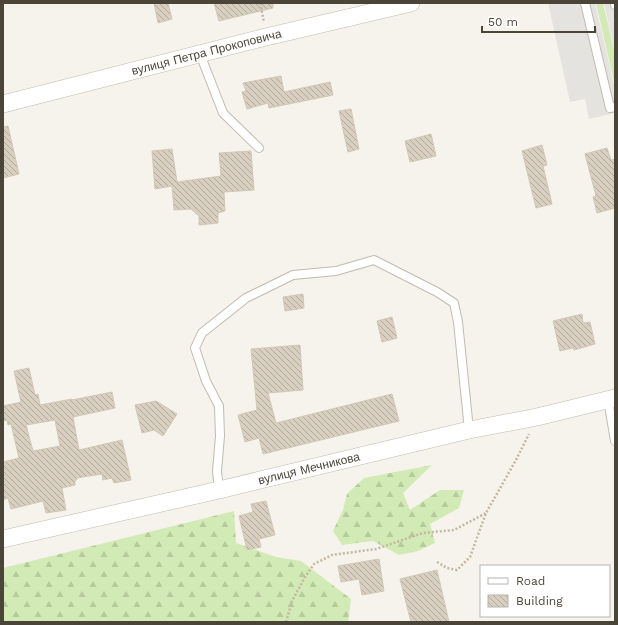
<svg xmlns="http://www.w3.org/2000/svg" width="618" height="625" viewBox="0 0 618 625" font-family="'Work Sans',sans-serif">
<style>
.green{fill:#d2eab5}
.forest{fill:url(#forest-firs)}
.parking{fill:#e5e3e0}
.building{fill:url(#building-back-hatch);stroke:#d3c7b4;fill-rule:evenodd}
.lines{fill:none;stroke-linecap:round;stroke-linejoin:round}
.lane-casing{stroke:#c2bbae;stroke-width:10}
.street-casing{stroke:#c2bbae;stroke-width:18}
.path{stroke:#c4b79f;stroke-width:2.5;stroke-dasharray:2 2;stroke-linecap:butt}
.lane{stroke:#fff;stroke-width:8}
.street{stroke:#fff;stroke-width:17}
.labels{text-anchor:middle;stroke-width:3.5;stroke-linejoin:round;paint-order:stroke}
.street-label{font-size:12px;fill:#4b4439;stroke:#fff}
</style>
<defs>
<pattern id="forest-firs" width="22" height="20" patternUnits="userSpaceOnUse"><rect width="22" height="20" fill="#d2eab5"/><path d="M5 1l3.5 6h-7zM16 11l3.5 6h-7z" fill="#b6ca9c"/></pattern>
<pattern id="building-back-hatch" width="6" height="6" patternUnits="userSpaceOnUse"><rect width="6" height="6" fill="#d8cfc1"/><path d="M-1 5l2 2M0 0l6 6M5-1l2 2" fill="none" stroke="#b1aa9e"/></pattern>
</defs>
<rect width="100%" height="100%" fill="#f6f3ec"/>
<polygon class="green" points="596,3 603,3 615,54 615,86"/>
<g class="forest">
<polygon points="432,465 403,493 410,510 440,490 464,490 459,508 430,524 435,543 418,551 399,555 373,541 342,545 333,531 343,510 347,494 364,478"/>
<polygon points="234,511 236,543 276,557 301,561 351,599 348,622 3,622 3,568"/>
</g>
<g class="parking">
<polygon points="548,3 595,3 615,89 615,113 589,119 585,99 570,102"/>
<polygon points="604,3 615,3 615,52"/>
</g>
<g class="building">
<polygon points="154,3 168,3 172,19 158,23"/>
<polygon points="214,3 273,3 273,8 219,21"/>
<polygon points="281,76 284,92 330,82 333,95 269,108 268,103 247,109 242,92 246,91 243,83"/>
<polygon points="351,109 359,149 348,152 339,111"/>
<polygon points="8,126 19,174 3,178 3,127"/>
<polygon points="431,134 436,156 410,162 405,141"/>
<polygon points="542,145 547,165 543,166 552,204 536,208 522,151"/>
<polygon points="607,148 611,160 615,159 615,208 597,213 593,197 596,196 585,154"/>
<polygon points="172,149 177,182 221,176 219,153 251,151 254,190 224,192 225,211 218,213 218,223 199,225 199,216 191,209 174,210 172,186 155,189 152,151"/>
<polygon points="303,294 304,308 285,311 283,297"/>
<polygon points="582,314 583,323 590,322 595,344 574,350 573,348 560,351 553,321"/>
<polygon points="392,317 397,338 382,342 377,321"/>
<polygon points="300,345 303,390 268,393 276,423 392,394 399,421 263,454 259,438 245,442 238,415 257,410 251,349"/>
<path d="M29,368L35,395L38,394L40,405L72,399V400L112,392L115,408L73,417L79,450L122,440L131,480L114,483L112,478L103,480L102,474L77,478V480H75V485L62,488L66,510L46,513L43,501L11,509L8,498L3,500V462L19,458L11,424L8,425L7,420L3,421V406L21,402L14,371ZM55,420L60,446L33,451L26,425Z"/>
<polygon points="156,401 177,414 163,436 154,430 142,433 135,405"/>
<polygon points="266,501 275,535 259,539 261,547 247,550 239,516 253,512 251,504"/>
<polygon points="379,559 384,591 362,595 359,579 341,582 338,566"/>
<polygon points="437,570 449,622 411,622 400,579"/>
</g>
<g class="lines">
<g class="lane-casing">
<g id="lane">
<polyline points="585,3 610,108 615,107"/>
<polyline points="615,3 615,5"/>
<polyline points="200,54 223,113 259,148"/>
<polyline points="608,400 615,441"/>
<polyline points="219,490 217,471 220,436 219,406 206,381 195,348 202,333 246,298 293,275 336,271 374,260 437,292 454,303 458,322 469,430"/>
</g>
</g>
<g class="street-casing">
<g id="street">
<path id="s1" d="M3,104L266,37L411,3"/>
<path id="s2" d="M3,539L219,490L469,430L537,417L615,398"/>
</g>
</g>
<g class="path">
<polyline points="260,3 264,22"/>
<polyline points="437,562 447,568 457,570 470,557 486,513 516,460 529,434"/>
<polyline points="286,622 292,601 305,577 314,564 332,555 376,549 423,533 454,530 486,513"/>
</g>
<use href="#lane" class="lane"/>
<use href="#street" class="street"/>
</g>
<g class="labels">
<g class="street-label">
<text dy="4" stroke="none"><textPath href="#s1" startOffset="210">вулиця Петра Прокоповича</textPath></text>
<text dy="4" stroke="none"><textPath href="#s2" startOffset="314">вулиця Мечникова</textPath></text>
</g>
</g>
<rect width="618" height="625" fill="none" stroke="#4b4439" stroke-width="8"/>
<rect x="480" y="565" width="130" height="52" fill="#ffffff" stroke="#b7b4b0"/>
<rect x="488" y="578" width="20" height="6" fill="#ffffff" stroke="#b7b4b0"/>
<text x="516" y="585" font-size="12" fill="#4b4439">Road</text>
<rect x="488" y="595" width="20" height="12" fill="url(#building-back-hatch)" stroke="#b7b4b0"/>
<text x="516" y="605" font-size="12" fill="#4b4439">Building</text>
<path d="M482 26v6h113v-6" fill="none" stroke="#4b4439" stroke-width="2"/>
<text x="488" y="26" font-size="12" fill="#4b4439" stroke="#ffffff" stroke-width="3" paint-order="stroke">50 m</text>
</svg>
